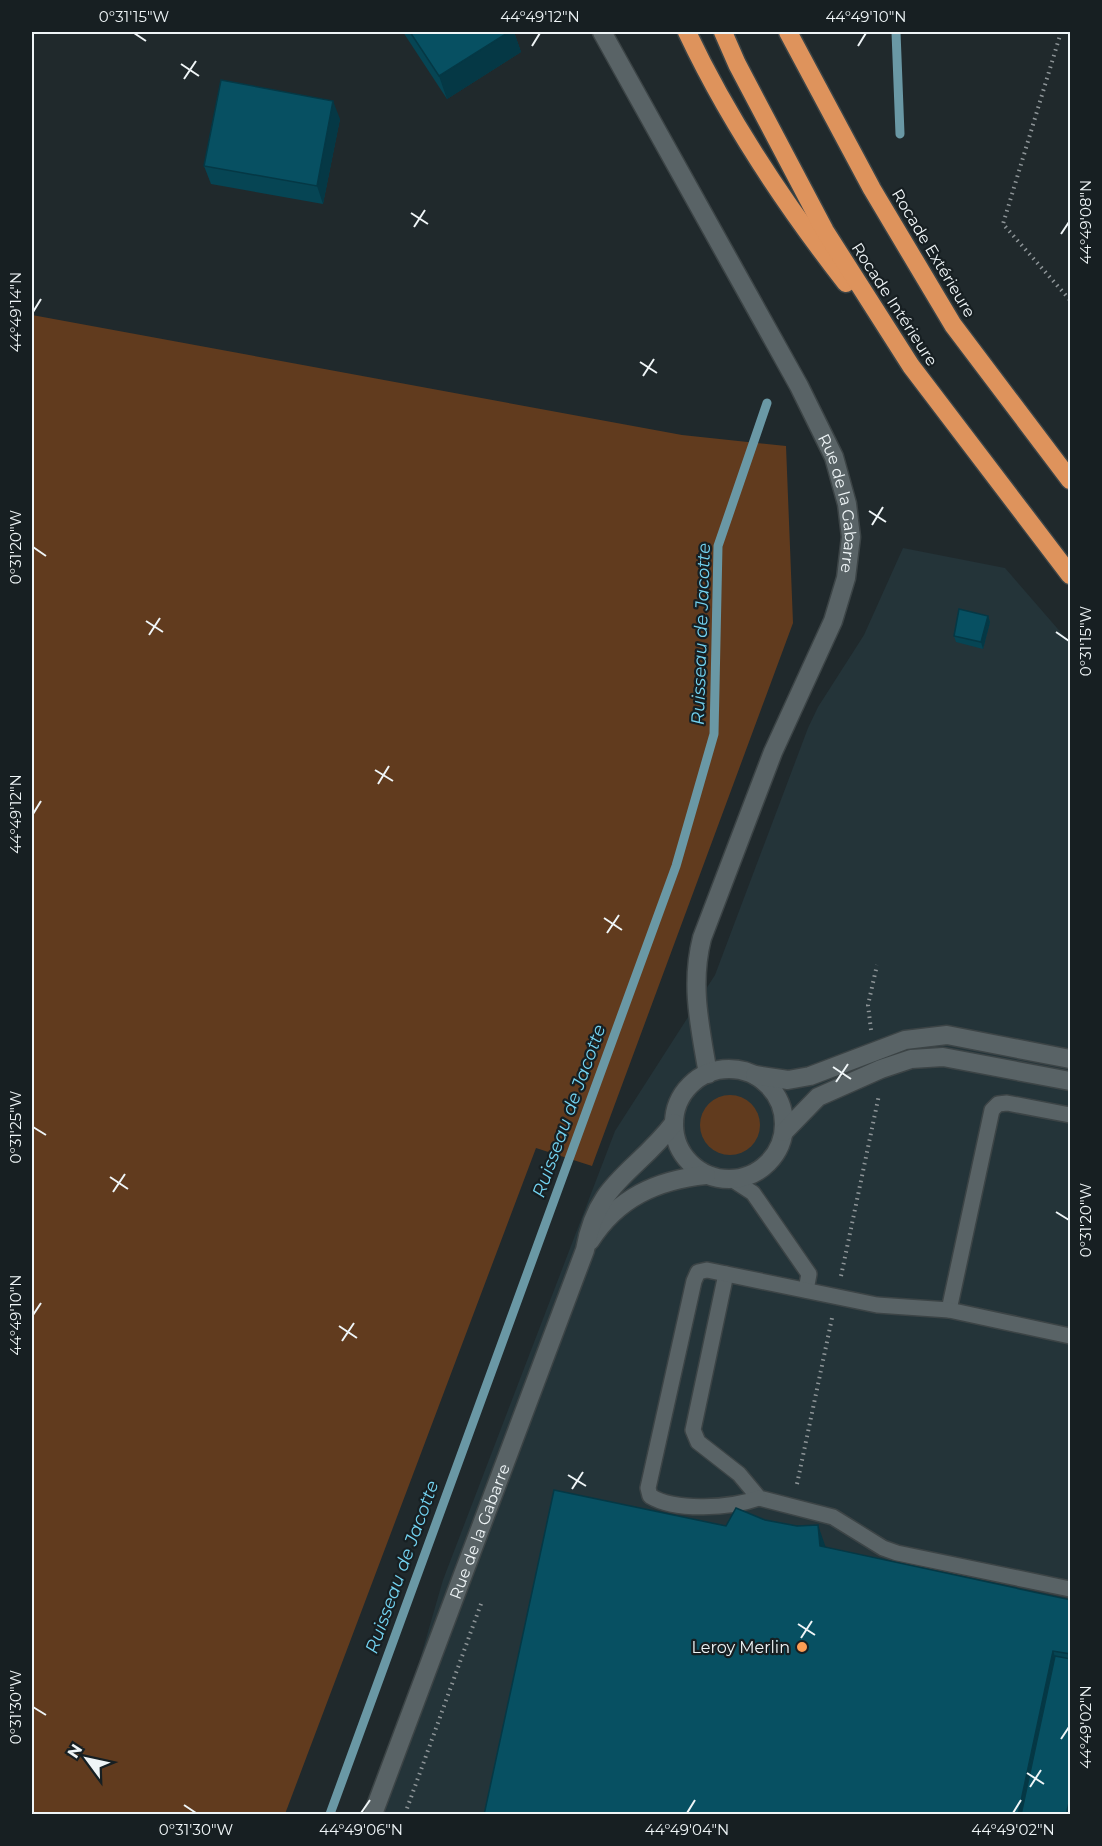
<svg xmlns="http://www.w3.org/2000/svg" width="1102" height="1846" viewBox="0 0 1102 1846" font-family="Montserrat,sans-serif">
<style>
.built{fill:#243439}
.green{fill:#613b1e}
.lines{fill:none;stroke-linecap:round;stroke-linejoin:round}
.stream{stroke:#6a98a5;stroke-width:9}
.lane-casing{stroke:#3c4446;stroke-width:18}
.street-casing{stroke:#3c4446;stroke-width:21}
.highway-casing{stroke:#3c4446;stroke-width:21}
.path{stroke:#8e9598;stroke-width:4;stroke-dasharray:1.5 4.5;stroke-linecap:butt}
.lane{stroke:#596366;stroke-width:15}
.street{stroke:#596366;stroke-width:18}
.highway{stroke:#de935c;stroke-width:18}
.wall{fill:#064554}
.shaded-wall{fill:#053845}
.building{fill:#075062;stroke:#053845;stroke-width:1.5}
.ticks{fill:none;stroke:#eff5f7;stroke-width:2}
.poi-dot{fill:#fd9d54;stroke:#171f22;stroke-width:2}
.labels{text-anchor:middle;stroke-width:4.5;stroke-linejoin:round;paint-order:stroke}
.street-label{font-size:16px;fill:#eff5f7;stroke:#171f22}
.poi-label{font-size:16px;fill:#eff5f7;stroke:#171f22;text-anchor:end}
.water-label{font-size:18px;font-style:italic;fill:#73d3f1;stroke:#171f22}
.neatline{fill:none;stroke:#eff5f7;stroke-width:2}
.ticks-label{font-size:15px;text-anchor:middle;fill:#eff5f7}
</style>
<rect width="100%" height="100%" fill="#20292c"/>
<polygon class="built" points="903,548 1005,568 1070,643 1070,1814 375,1814 443,1580 615,1131 715,975 808,728 818,707 864,635"/>
<g class="green">
<polygon points="32,315 682,435 786,446 793,623 592,1166 536,1148 285,1814 32,1814"/>
<circle cx="730" cy="1125" r="30"/>
</g>
<g class="lines">
<g class="stream">
<polyline points="896,32 900,134"/>
<polyline points="330,1814 676,866 714,734 718,546 767,403"/>
</g>
<g class="lane-casing">
<g id="lane">
<polyline points="733,1180 753,1193 809,1274 806,1290"/>
<polyline points="726,1274 693,1430 698,1442 739,1474 759,1498 833,1517 883,1548 897,1553 1070,1589"/>
<polyline points="949,1310 992,1110 998,1104 1007,1103 1070,1115"/>
<path d="M759,1498C731,1508 676,1512 650,1496L648,1488L694,1281L698,1272L707,1270L877,1305L949,1310L1070,1336"/>
</g>
</g>
<g class="street-casing">
<g id="street">
<path id="s1" d="M602,32L799,386L834,457L847,504L851,537L846,578L833,621L773,752L702,938C690,985 700,1027 708,1074"/>
<circle cx="729" cy="1124" r="55"/>
<polyline points="755,1075 788,1080 810,1076 905,1040 947,1035 1070,1059"/>
<polyline points="784,1132 818,1097 881,1069 911,1059 943,1057 1070,1081"/>
<path d="M590,1241C617,1198 657,1180 706,1175"/>
<path id="s2" d="M373,1814L585,1250C597,1181 635,1174 674,1123"/>
</g>
</g>
<g class="highway-casing">
<g id="highway">
<path d="M687,32C728,119 786,206 846,283"/>
<polyline points="723,32 737,64 825,231 911,366 1070,575"/>
<polyline points="788,32 872,189 953,325 1070,480"/>
</g>
</g>
<g class="path">
<polyline points="1061,32 1003,224 1070,300"/>
<polyline points="871,1030 868,1005 877,965"/>
<polyline points="841,1276 879,1095"/>
<polyline points="797,1484 832,1318"/>
<polyline points="405,1814 482,1601"/>
</g>
<use href="#lane" class="lane"/>
<use href="#street" class="street"/>
<use href="#highway" class="highway"/>
</g>
<g class="wall">
<polygon points="403,32 514,32 521,52 447,99"/>
<polygon points="340,119 323,204 211,184 204,166"/>
<polygon points="988,616 990,622 983,649 956,642 954,636"/>
<polygon points="826,1548 1071,1600 1071,1815"/>
</g>
<g class="shaded-wall">
<polygon points="509,32 514,32 521,52 447,99 439,76"/>
<polygon points="333,101 340,119 323,204 317,186"/>
<polygon points="988,616 990,622 983,649 981,642"/>
<polygon points="818,1525 826,1548 820,1546"/>
<polygon points="1053,1651 1061,1674 1031,1815 1018,1815"/>
<polygon points="1071,1795 1071,1815 1066,1815"/>
</g>
<g class="building">
<polygon points="410,32 509,32 439,76"/>
<polygon points="221,80 333,101 317,186 204,166"/>
<polygon points="959,609 988,616 981,642 954,636"/>
<polygon points="554,1490 726,1526 736,1508 765,1520 797,1526 818,1525 820,1546 1071,1600 1071,1654 1053,1651 1018,1815 484,1815"/>
<polygon points="1055,1656 1071,1659 1071,1795 1066,1815 1021,1815"/>
</g>
<path class="ticks" d="M134,33L146,41M532,46L540,33M858,46L866,33M181,64L199,76M184,79L196,61M411,213L428,224M414,227L425,210M1061,234L1069,222M33,312L41,299M640,362L657,373M643,376L654,359M869,511L886,522M872,525L883,507M33,547L46,556M146,621L163,632M1056,632L1069,641M149,635L160,618M375,770L393,781M378,784L389,766M33,814L41,801M604,918L622,930M607,933L619,915M833,1067L851,1079M836,1082L848,1064M33,1127L46,1135M110,1177L128,1189M113,1192L125,1174M1056,1212L1069,1220M33,1315L41,1303M339,1326L357,1338M342,1341L354,1323M568,1475L586,1486M572,1489L583,1472M798,1624L815,1635M801,1638L812,1621M33,1707L46,1715M1061,1739L1069,1727M1027,1773L1044,1784M1030,1787L1041,1770M184,1805L196,1813M361,1813L370,1800M687,1813L695,1800M1013,1813L1021,1800"/>
<circle class="poi-dot" cx="802" cy="1647" r="6"/>
<g class="labels">
<g class="street-label">
<text transform="translate(934 253) rotate(59)" y="6">Rocade Extérieure</text>
<text transform="translate(895 304) rotate(57)" y="6">Rocade Intérieure</text>
<text dy="6" stroke="none"><textPath href="#s1" startOffset="531">Rue de la Gabarre</textPath></text>
<text dy="6" stroke="none"><textPath href="#s2" startOffset="302">Rue de la Gabarre</textPath></text>
</g>
<g class="poi-label">
<text x="790" y="1653">Leroy Merlin</text>
</g>
<g class="water-label">
<text transform="translate(701 634) rotate(-88)" y="6">Ruisseau de Jacotte</text>
<text transform="translate(569 1111) rotate(-70)" y="6">Ruisseau de Jacotte</text>
<text transform="translate(402 1567) rotate(-70)" y="6">Ruisseau de Jacotte</text>
</g>
</g>
<rect width="1102" height="1846" fill="none" stroke="#171f22" stroke-width="66"/>
<g transform="translate(87 1759) rotate(303)" stroke="#171f22" stroke-width="4.5" paint-order="stroke">
<path d="M0-4.5L10 22L0 15L-10 22Z" fill="#eff5f7"/>
<text y="-9" font-size="16" font-weight="bold" text-anchor="middle" fill="#eff5f7">N</text>
</g>
<rect x="33" y="33" width="1036" height="1780" class="neatline"/>
<g class="ticks-label">
<text x="134" y="22">0°31'15"W</text>
<text x="540" y="22">44°49'12"N</text>
<text x="866" y="22">44°49'10"N</text>
<text transform="translate(1086 222) rotate(-90)" y="5">44°49'08"N</text>
<text transform="translate(16 312) rotate(-90)" y="5">44°49'14"N</text>
<text transform="translate(16 547) rotate(-90)" y="5">0°31'20"W</text>
<text transform="translate(1086 641) rotate(-90)" y="5">0°31'15"W</text>
<text transform="translate(16 814) rotate(-90)" y="5">44°49'12"N</text>
<text transform="translate(16 1127) rotate(-90)" y="5">0°31'25"W</text>
<text transform="translate(1086 1220) rotate(-90)" y="5">0°31'20"W</text>
<text transform="translate(16 1315) rotate(-90)" y="5">44°49'10"N</text>
<text transform="translate(16 1707) rotate(-90)" y="5">0°31'30"W</text>
<text transform="translate(1086 1727) rotate(-90)" y="5">44°49'02"N</text>
<text x="196" y="1835">0°31'30"W</text>
<text x="361" y="1835">44°49'06"N</text>
<text x="687" y="1835">44°49'04"N</text>
<text x="1013" y="1835">44°49'02"N</text>
</g>
</svg>
